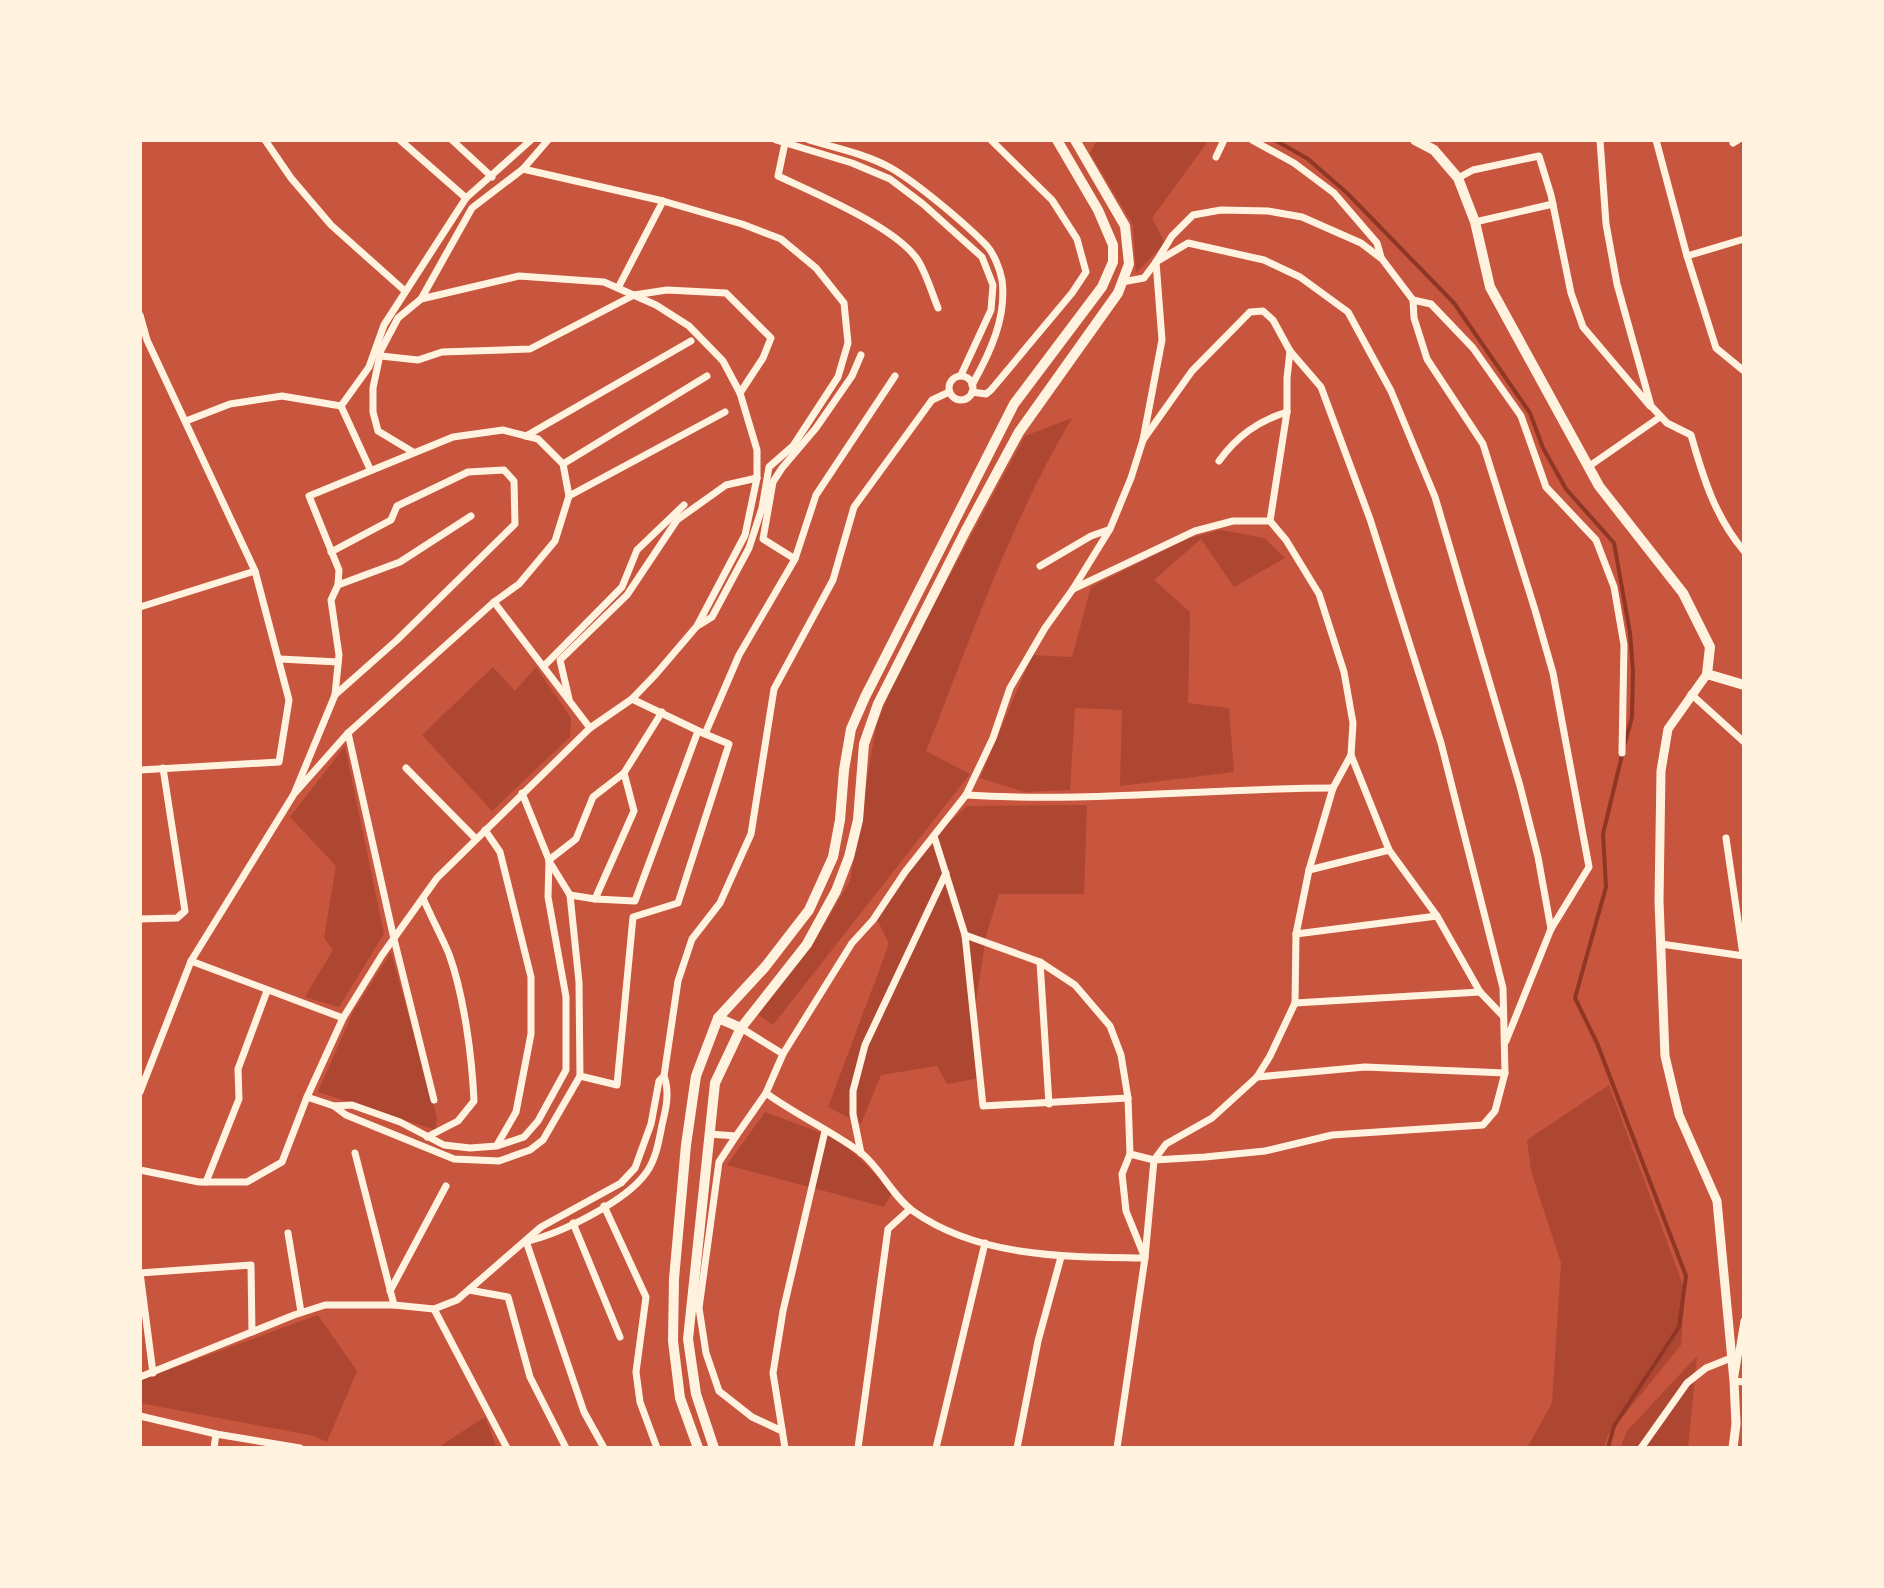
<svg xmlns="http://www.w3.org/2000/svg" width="1884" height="1588" viewBox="0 0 1884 1588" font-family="Jost,sans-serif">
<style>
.green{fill:#ae4732}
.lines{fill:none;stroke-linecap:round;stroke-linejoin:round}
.stream{stroke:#8f3625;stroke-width:4}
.minor{stroke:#fff3e0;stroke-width:7}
.tertiary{stroke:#fff3e0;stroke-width:9}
.secondary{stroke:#fff3e0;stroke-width:10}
</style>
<rect width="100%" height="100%" fill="#c8553d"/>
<g class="green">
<polygon points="1097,140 1209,140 1152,218 1165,243 1136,273 1133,225 1090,153"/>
<path d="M1072,418C1010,522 971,639 926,751L970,774L773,1025L754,1012L816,938L850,881L876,726L899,669L1025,436Z"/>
<polygon points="1221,530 1264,538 1285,558 1234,587 1201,539 1154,580 1190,612 1188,703 1229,708 1234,772 1120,786 1122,710 1075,708 1070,790 1024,792 980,778 1032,655 1072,657 1091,587 1189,538"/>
<polygon points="493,667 515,691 536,667 571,718 570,737 492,811 422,735"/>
<polygon points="345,746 384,934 339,1007 305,997 333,950 324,938 336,866 290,817"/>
<polygon points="1087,805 1084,894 999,894 986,936 973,1022 980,1078 947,1084 937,1066 881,1075 861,1124 828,1107 889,944 875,915 939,832 967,806"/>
<polygon points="391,952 437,1118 435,1130 318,1092 353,1012"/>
<polygon points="1609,1085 1685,1290 1681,1345 1608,1435 1604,1448 1527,1448 1552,1403 1561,1263 1531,1171 1527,1140"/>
<polygon points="765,1112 840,1140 893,1191 884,1207 727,1165"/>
<polygon points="318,1315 357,1371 327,1442 314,1436 140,1403 140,1380"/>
<polygon points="1697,1356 1688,1448 1620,1448 1627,1431"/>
<polygon points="485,1417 497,1448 437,1448"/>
</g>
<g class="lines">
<g class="stream">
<polyline points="1275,140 1308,159 1347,193 1454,303 1530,413 1543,448 1566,489 1614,543 1630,633 1633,671 1632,717 1625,743"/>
<polyline points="1608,1448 1614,1426 1679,1327 1686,1276 1597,1043 1575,998 1606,887 1603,834 1623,751"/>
</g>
<g class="minor">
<polyline points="265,140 291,178 331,225 405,291"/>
<polyline points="400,140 466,198"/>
<polyline points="452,140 492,177"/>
<polyline points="776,140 852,163 890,179 923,204 982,257 993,285 991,310 961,375"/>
<path d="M809,140C836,148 866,154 891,168C917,183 966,224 987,246C994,254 1000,269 1002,280C1007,317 990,353 972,385"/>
<polyline points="1252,140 1294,163 1334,193 1377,243 1381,257"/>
<path d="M1600,140L1606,224L1617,284L1651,406L1667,423L1691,435C1703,477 1715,517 1744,551"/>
<polyline points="1656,140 1687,256 1716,348 1744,371"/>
<path d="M785,143L778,176C814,193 899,228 919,262C927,276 932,293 938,308"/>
<polyline points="1733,143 1738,140"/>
<polyline points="1216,157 1224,140"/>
<polyline points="523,169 663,201 742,224 781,239 816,268 844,303 848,343 838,377 793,446 769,467 762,508 749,548 712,617 699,625"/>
<polyline points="1458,178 1473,170 1539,156 1551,195 1571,293 1583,327 1650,406"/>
<polyline points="1475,222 1553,204"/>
<polyline points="1687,256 1744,239"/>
<polyline points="1156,262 1172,236 1193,215 1221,210 1268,211 1302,217 1361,243 1382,259 1413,300 1414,318 1427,359 1483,444 1535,610 1553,673 1589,867 1551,929 1506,1041"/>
<polyline points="1122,282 1144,278 1156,262 1188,243 1264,260 1300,277 1348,312 1391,391 1435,497 1520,786 1538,857 1551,929"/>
<polyline points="618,288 663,201"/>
<polyline points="1413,300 1431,304 1473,348 1521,416 1546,487 1596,540 1614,587 1624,645 1622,753"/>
<polyline points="140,315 147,340 255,571 289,700 279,762 140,770"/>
<polyline points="381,356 418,360 442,352 530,349 634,295 667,290 726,293 771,338 763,358 740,393"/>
<circle cx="961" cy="388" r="12"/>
<polyline points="972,392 986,394 991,390 1072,293 1086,272 1077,239 1052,200 991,140"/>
<polyline points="341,406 369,367 384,325 466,198 531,140"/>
<polyline points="186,421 230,404 282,396 341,406 370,469"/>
<polyline points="526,436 691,341"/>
<polyline points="413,452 378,431 373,412 373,388 381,350 398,318 421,299 472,208 523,169 548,140"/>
<path d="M1219,461C1237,436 1258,421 1287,412"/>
<polyline points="563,464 707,376"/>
<polyline points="1588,467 1660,417"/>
<polyline points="569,496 725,412"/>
<polyline points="1270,521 1287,412 1287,378 1290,351"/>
<polyline points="331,552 391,520 397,506 468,472 504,470 514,481 515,524 397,640 335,695"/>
<polyline points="795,559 763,539 773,482 782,468 816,428 852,376 861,355"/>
<polyline points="1040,566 1091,536 1108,530"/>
<polyline points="338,585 400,562 471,516"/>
<polyline points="1073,589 1110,529 1131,478 1143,440 1162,340 1156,262"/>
<polyline points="494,602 590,728"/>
<polyline points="140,607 255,571"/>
<polyline points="280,659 338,662"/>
<polyline points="544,666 622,587 637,550 684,505"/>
<polyline points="1691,694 1744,742"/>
<polyline points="569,699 560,660 627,595 677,520 726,485 757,478"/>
<polyline points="632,699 705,734 739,655 795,559 816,495 895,376"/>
<polyline points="348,733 394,939 434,1100"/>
<polyline points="1351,755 1389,850 1437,916 1480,992 1503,1016"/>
<polyline points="406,768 476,839"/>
<path d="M966,795C1088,803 1210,788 1333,788"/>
<polyline points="485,830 500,852 531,977 531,1034 516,1112 497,1145"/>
<polyline points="934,836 965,935 983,1106 1128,1098"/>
<polyline points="1726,838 1743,955"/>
<polyline points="549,860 576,839 593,797 624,773"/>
<polyline points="1309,870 1389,850"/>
<polyline points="570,895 595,899 634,811 624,773 662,712"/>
<path d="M423,898C431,917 441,935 449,954C464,996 472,1056 474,1101L458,1121L427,1137"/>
<polyline points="595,899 635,901 698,731"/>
<polyline points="140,919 177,918 185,911 163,768"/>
<polyline points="1296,934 1437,916"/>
<polyline points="965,935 1040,962 1075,985 1110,1026 1121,1055 1128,1098 1130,1154 1122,1174 1126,1211 1143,1253"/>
<polyline points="1661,944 1744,956"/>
<polyline points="191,961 343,1018"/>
<polyline points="1040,962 1049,1104"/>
<polyline points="1295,1003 1480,992"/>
<polyline points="741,1028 783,1054"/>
<polyline points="580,1076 617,1085 633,917 678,903 729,744 705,734"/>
<polyline points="1257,1077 1365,1067 1505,1073"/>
<polyline points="140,1092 191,961 294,794 348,733 494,602 519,584 555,541 569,496 563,464 538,439 503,430 453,437 309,496 339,570 338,585 331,600 339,655 335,695 294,794"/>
<path d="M766,1093C796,1115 830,1130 860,1152C880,1167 892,1196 913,1211C979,1258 1067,1257 1145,1258"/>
<polyline points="307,1097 334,1106 352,1105 400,1122 444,1145 470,1148 497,1146 524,1137 538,1121 566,1070 566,997 548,897 549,860 522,793"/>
<polyline points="334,1106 346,1115 454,1159 499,1161 530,1150 543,1140 580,1076 579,982 570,895 549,861"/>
<polyline points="709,1134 736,1136 766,1093 783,1054 852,943 873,920 905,872 966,795 993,738 1010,688 1045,628 1073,589 1195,531 1233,521 1270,521 1286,540 1319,594 1344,672 1353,723 1351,755 1333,788 1309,870 1296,934 1295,1003 1270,1056 1257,1077 1212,1118 1166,1144 1154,1160 1145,1258 1117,1448"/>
<polyline points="736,1136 719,1162 699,1308 706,1353 719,1391 752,1417 782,1431"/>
<polyline points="355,1153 394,1305"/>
<polyline points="861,1153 853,1114 853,1091 865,1045 946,873"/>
<polyline points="1130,1154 1154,1160 1205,1157 1265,1151 1332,1135 1483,1125 1495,1111 1505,1073 1503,988 1441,743 1370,519 1321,387 1290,351 1273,320 1263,311 1250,312 1192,371 1143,440"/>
<polyline points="140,1170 199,1182 247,1182 282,1162 307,1097 343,1018 382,955 437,878 590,728 632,699 656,674 697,626 745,535 757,478 757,450 740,393 723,361 689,326 656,305 604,282 519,276 421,299"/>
<polyline points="206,1182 239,1099 238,1069 267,991"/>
<polyline points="604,1206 646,1297 636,1372 640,1402 657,1448"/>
<polyline points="573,1223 620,1337"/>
<polyline points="288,1233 301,1312"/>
<polyline points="526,1241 584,1412 604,1448"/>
<path d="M528,1241C562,1233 626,1201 646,1173C656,1159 659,1141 662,1125C666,1109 670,1092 664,1076"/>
<polyline points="469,1290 508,1297 530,1377 566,1448"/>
<polyline points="390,1291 446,1186"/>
<polyline points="434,1309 507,1448"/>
<polyline points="1744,1321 1734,1381 1744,1382"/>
<polyline points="153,1373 140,1273 251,1265 252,1332"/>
<polyline points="140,1377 294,1315 325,1305 394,1305 434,1309 457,1300 541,1227 621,1183 635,1168 651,1124 659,1081 664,1076 678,981 692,939 720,903 751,834 774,689 833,580 854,507 932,400 949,392"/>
<polyline points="140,1416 216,1434 300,1448"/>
<polyline points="214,1448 216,1434"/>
<polyline points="785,1448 773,1373 783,1311 825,1131"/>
<polyline points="858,1448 888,1229 910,1209"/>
<polyline points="936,1448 985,1243"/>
<polyline points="1017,1448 1038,1341 1061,1257"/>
<polyline points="1641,1448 1687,1383 1706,1368 1731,1358"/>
</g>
<polyline class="tertiary" points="1707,674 1668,729 1661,771 1659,901 1665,1056 1679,1115 1717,1201 1734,1381 1736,1424 1733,1448"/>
<g class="secondary">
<polyline points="1415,140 1434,150 1458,178 1475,222 1490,287 1599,486 1683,593 1710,647 1707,674 1744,685"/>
<polyline points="718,1018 741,1028"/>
<polyline points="698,1448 680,1398 673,1341 674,1279 686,1145 696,1076 718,1018 765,967 809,910 833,857 840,820 844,770 851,729 865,697 1014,404 1102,287 1113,262 1113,245 1098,210 1057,140"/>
<polyline points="714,1448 696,1394 688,1339 715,1083 741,1028 807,944 836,891 849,857 858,820 864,744 878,704 966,530 1019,432 1118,293 1129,264 1125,226 1075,140"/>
</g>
</g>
<rect width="1884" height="1588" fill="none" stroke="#fff3e0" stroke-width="284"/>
</svg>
